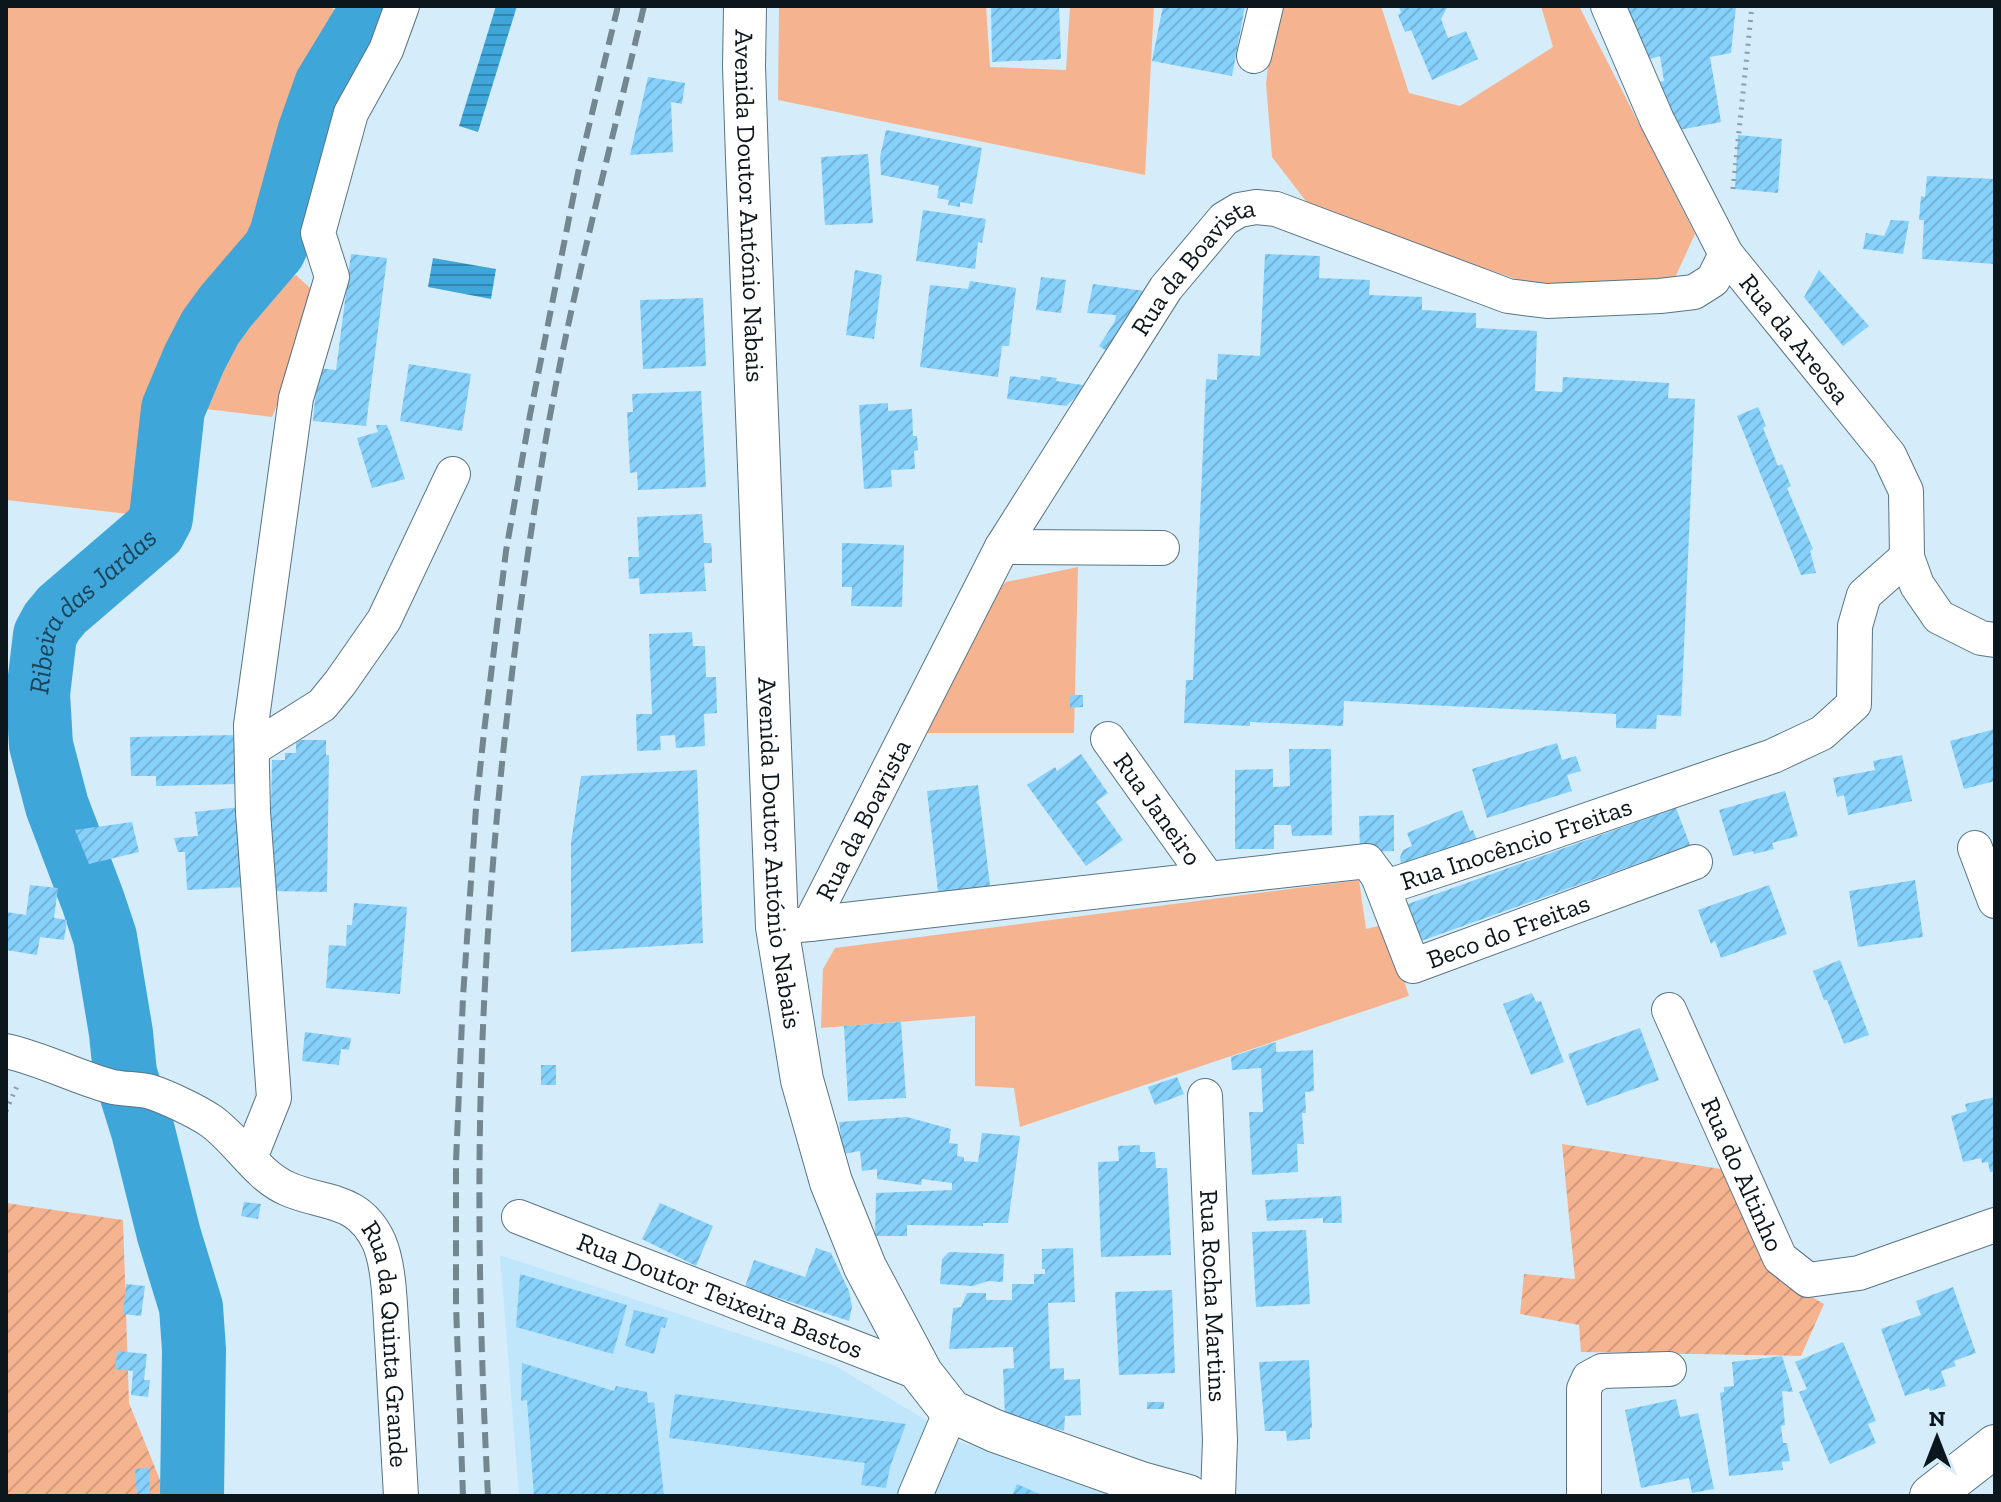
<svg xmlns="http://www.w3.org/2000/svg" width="2001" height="1502" viewBox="0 0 2001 1502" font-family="'Zilla Slab',serif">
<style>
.built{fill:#c0e6fc}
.grass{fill:#f6b390}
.garden{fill:url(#garden-furrows)}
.water{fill:url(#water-rules)}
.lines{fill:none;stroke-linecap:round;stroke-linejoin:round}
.river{stroke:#3fa6d9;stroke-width:64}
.building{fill:url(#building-hatch)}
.minor-casing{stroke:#597483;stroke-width:36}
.major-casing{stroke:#597483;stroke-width:44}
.path{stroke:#8b9ea9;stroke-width:5;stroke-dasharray:2 6;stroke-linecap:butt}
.minor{stroke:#fff;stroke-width:34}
.major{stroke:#fff;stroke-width:42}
.rail{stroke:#748690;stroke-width:6;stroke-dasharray:16 8;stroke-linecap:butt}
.labels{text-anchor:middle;stroke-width:7;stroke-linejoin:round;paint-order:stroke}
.street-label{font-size:26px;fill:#0c171d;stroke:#d5edfb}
.water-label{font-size:28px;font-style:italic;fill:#1a445a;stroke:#d5edfb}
</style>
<defs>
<pattern id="garden-furrows" width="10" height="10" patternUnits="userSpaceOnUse" patternTransform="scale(2)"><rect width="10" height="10" fill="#f6b390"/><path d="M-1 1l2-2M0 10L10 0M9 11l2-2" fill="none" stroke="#d2997c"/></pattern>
<pattern id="water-rules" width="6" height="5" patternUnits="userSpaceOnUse" patternTransform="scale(2)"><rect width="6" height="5" fill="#3fa6d9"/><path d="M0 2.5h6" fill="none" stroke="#3386af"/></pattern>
<pattern id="building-hatch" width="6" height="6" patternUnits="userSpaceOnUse" patternTransform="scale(2)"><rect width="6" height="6" fill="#86d1fb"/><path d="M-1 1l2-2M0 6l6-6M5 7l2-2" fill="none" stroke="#72b3d7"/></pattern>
</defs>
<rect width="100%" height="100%" fill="#d5edfb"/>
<polygon class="built" points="500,1255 834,1365 921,1417 956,1441 1126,1496 519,1496"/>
<g class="grass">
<polygon points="6,6 329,6 342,15 270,229 195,306 168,357 137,515 6,500"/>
<polygon points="779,6 986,6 990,67 1066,70 1070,6 1154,6 1145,175 778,100"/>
<polygon points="1275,6 1381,6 1409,93 1460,106 1553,47 1541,6 1579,6 1695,234 1674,280 1537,286 1375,232 1309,205 1272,157 1266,84"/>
<polygon points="296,275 310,288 292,370 272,417 189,407 216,333 250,301"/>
<polygon points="1078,567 1074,733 920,733 993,596 1006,582"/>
<polygon points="1359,880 1366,929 1386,924 1409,996 1020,1127 1014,1088 975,1086 975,1016 821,1028 823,969 835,948"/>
</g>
<g class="garden">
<polygon points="1562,1144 1721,1169 1733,1179 1769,1271 1824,1304 1801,1356 1581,1352 1579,1325 1520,1314 1524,1274 1575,1279"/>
<polygon points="6,1203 123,1220 129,1403 162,1485 162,1496 6,1496"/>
</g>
<g class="water">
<polygon points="496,6 517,6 478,132 459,126"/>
<polygon points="433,258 496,269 491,299 428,287"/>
</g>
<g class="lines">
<path class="river" id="s1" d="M192,1496L194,1350L191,1307L169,1235L143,1131L125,1073L121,1033L105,937L93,901L57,806L41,745L38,694L45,635L52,622L62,610L154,531L161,518L173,409L194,359L210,328L226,306L274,250L281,235L309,133L326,85L374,6"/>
</g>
<g class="building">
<polygon points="991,6 1059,6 1061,59 992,62"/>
<polygon points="1163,6 1245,6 1232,76 1152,61"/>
<polygon points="1399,6 1448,6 1441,19 1448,38 1466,31 1478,59 1432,80 1411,30 1405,32 1398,15 1401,13"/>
<polygon points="1617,6 1736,6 1731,53 1710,57 1721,122 1674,131 1669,102 1662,103 1658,82 1664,81 1660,56 1641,62"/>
<polygon points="648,77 685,83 682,104 671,102 673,152 630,155"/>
<polygon points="886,130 982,148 972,204 960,202 960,207 948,205 949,200 937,198 939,186 881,175 880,157"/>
<polygon points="1738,135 1782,139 1778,193 1735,189"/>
<polygon points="868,154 873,223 825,225 821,157"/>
<polygon points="1927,176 1995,179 1995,264 1922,259 1924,220 1919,220 1921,196 1925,197"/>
<polygon points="923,210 986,219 982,243 978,242 975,269 916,261"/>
<polygon points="1891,220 1909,221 1903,254 1863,249 1866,233 1884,236"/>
<polygon points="351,254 387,258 366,426 313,421 318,368 336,370"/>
<polygon points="1265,254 1320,256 1319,278 1370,280 1369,295 1422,297 1422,310 1476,313 1476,328 1537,331 1535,391 1562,392 1563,377 1669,383 1668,398 1695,399 1681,716 1657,715 1656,729 1616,728 1616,714 1344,701 1343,726 1250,722 1250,726 1184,723 1186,680 1193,680 1206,379 1217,380 1218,354 1260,356"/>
<polygon points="855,270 882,275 874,339 846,335"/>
<polygon points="1819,270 1869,326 1843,346 1804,297"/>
<polygon points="1041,277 1066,280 1061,313 1036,310"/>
<polygon points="970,281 1016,288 1009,346 1002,346 998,377 920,367 930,285 968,289"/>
<polygon points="1093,284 1152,292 1110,353 1099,346 1115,321 1116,315 1087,313"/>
<polygon points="703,298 706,366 643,369 640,300"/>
<polygon points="409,364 471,374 462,431 400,421"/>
<polygon points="1010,376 1040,380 1041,376 1057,378 1056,381 1089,386 1066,406 1007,399"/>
<polygon points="701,391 706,487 638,490 637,472 630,473 627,412 633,412 632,394"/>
<polygon points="888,403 888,411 912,409 913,436 917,436 918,450 914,451 915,469 891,470 892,487 864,489 859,405"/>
<polygon points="1758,407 1766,426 1763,428 1778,466 1782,464 1791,486 1787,488 1813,549 1810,551 1816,573 1801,575 1737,416"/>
<polygon points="376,425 387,425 388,429 389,429 405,479 372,488 357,438 378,432"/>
<polygon points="702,514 704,543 711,543 712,552 712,563 704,563 706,591 640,594 639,578 629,579 628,557 639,557 637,517"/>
<polygon points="842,543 904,545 902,607 851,606 852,587 842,587"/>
<polygon points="692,632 693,646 705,646 706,677 716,677 717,713 704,714 705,746 676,748 675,735 660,736 661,750 637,751 636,714 652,714 649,634"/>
<polygon points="1070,695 1083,695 1083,707 1070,708"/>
<polygon points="1995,729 1995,781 1964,789 1950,741"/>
<polygon points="236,735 239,784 156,786 156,776 131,776 130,737"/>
<polygon points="296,740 326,740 326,755 329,755 327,892 269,891 272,760 285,760 285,753 296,753"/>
<polygon points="1557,743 1562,760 1576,756 1581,771 1567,775 1572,791 1487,818 1472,769"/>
<polygon points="1289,749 1331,749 1332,835 1292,836 1291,825 1274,825 1274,849 1235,849 1235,770 1273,769 1273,787 1290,786"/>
<polygon points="1081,754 1108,793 1096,802 1123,840 1086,866 1027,785 1055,767 1057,771"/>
<polygon points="1902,755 1912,801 1848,815 1844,795 1837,797 1833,778 1875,770 1873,761"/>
<polygon points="697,770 703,943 571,952 571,843 581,776"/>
<polygon points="978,785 991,894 939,901 927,791"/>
<polygon points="1785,791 1798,836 1772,843 1774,849 1754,854 1753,851 1733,856 1719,810"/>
<polygon points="241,807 245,887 187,890 185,852 178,852 174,838 198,836 195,812"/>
<polygon points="1676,808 1690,845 1421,941 1408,904"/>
<polygon points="1462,810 1470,831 1473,830 1477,840 1406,869 1401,864 1400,857 1403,850 1412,846 1407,833"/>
<polygon points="1394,815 1394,851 1360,852 1359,816"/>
<polygon points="132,822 139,852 89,864 75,830"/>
<polygon points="1915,880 1923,937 1858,947 1849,891"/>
<polygon points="30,885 58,888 54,918 67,920 64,940 40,937 37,955 6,950 6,912 26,915"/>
<polygon points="1769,885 1787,934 1721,958 1715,941 1711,944 1698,910"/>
<polygon points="354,903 407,907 400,994 326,988 329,945 346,946 347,925 352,925"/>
<polygon points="1840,960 1869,1035 1844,1044 1827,1000 1824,1000 1813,971"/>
<polygon points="1532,993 1536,1002 1541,1001 1564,1062 1531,1075 1503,1004"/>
<polygon points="901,1022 906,1098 848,1101 844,1026"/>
<polygon points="1640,1028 1659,1080 1587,1106 1568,1054"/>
<polygon points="305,1032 351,1038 349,1050 341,1049 339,1065 302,1061"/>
<polygon points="1276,1042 1276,1052 1313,1050 1314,1091 1305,1092 1306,1113 1302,1113 1304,1144 1297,1144 1298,1172 1252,1175 1249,1112 1263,1112 1261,1068 1232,1070 1231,1057"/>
<rect x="541" y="1065" width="15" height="20"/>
<polygon points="1177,1077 1184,1094 1155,1105 1148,1087"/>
<polygon points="1995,1097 1995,1171 1990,1172 1988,1162 1982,1163 1981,1158 1963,1162 1951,1116 1967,1111 1965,1104"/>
<polygon points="907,1117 951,1129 949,1143 958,1144 957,1156 964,1157 964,1161 978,1162 982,1133 1020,1136 1008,1223 983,1223 983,1226 907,1225 907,1236 875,1236 876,1193 952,1190 952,1183 922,1179 921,1185 877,1179 877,1169 862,1171 860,1151 843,1154 839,1122"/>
<polygon points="1140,1145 1140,1152 1155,1152 1156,1168 1167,1168 1171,1255 1101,1257 1098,1162 1119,1161 1118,1146"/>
<polygon points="1341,1196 1342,1223 1323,1223 1323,1218 1267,1221 1265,1200"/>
<polygon points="244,1202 261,1204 258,1219 241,1216"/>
<polygon points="660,1203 713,1226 696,1266 642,1239"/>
<polygon points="1306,1230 1310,1304 1256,1307 1252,1232"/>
<polygon points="816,1248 831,1253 849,1291 852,1307 849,1321 745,1287 754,1260 805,1277"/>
<polygon points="1073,1248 1075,1302 1048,1303 1050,1369 1064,1368 1064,1380 1080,1379 1081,1415 1065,1416 1064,1431 1014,1417 1005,1417 1003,1369 1014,1368 1013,1347 949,1349 953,1308 961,1307 967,1293 986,1293 986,1300 1012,1300 1012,1284 1034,1284 1034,1274 1045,1274 1045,1269 1042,1269 1042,1249"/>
<polygon points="949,1252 1004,1254 1003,1282 988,1281 973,1286 940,1284 942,1259"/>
<polygon points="520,1274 627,1305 613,1354 516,1327"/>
<polygon points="126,1284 145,1286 141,1316 123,1314"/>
<polygon points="1953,1287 1976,1353 1954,1361 1956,1366 1941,1371 1946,1386 1930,1391 1929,1388 1905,1396 1881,1329 1921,1315 1916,1301"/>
<polygon points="1172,1290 1175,1373 1119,1375 1115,1292"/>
<polygon points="634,1310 668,1318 665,1328 661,1327 654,1354 625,1346"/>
<polygon points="1843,1342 1876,1421 1868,1424 1876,1443 1830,1464 1799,1392 1807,1389 1795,1362"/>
<polygon points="117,1351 147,1354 144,1380 150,1380 148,1397 131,1395 133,1371 115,1369"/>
<polygon points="1782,1356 1793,1392 1782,1391 1785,1425 1781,1426 1783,1443 1787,1443 1790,1461 1782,1462 1783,1470 1729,1476 1720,1393 1724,1392 1724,1387 1734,1386 1732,1362"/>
<polygon points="1309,1360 1312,1428 1310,1428 1310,1439 1287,1441 1286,1431 1265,1431 1259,1362"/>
<polygon points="522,1363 614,1391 616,1386 647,1392 648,1403 654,1402 664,1496 534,1496 527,1400 521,1401"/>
<polygon points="675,1394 906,1424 890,1467 886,1488 861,1485 865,1463 669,1438"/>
<polygon points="1676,1399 1680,1417 1698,1413 1714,1489 1692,1493 1689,1478 1641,1488 1625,1410"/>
<rect x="1147" y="1402" width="17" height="7"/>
<polygon points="149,1468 150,1496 137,1496 135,1469"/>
<polygon points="1017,1484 1044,1496 1012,1496"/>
</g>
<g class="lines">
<g class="minor-casing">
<g id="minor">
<path id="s2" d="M1608,6L1657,120L1726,254L1889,455L1906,491L1907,557L1917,585L1939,617L1981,638L1995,640"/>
<polyline points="1254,56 1266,6"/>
<polyline points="1002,547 1162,548"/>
<path id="s3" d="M1108,739L1208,879"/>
<polyline points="252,749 322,705 340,683 384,620 453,474"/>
<polyline points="1975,848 1995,901"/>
<path id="s4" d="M1378,876L1413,966L1695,862"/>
<path id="s5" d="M810,924L1367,861L1386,887L1526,841L1773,756L1822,733L1854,704L1855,626L1864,595L1907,557"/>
<path id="s6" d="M777,927L810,924L1002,547L1166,288L1224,219L1239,210L1256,207L1276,209L1508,296L1547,301L1660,296L1694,292L1713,280L1726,254"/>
<path id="s7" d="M1669,1010L1780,1258L1808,1280L1859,1273L1995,1225"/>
<path id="s8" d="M6,1051C42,1059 74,1076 109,1086C123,1090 138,1088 151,1092C167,1097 198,1112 211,1121C239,1141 257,1176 288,1189C325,1205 358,1197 379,1242C390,1267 390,1311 392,1338C395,1391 398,1443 401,1496"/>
<path id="s9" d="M1205,1096L1220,1440L1218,1496"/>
<polyline points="250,1158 274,1098 253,812 251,725 296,398 332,277 318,233 351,113 386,50 402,6"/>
<path id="s10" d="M519,1217L922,1374"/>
<polyline points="915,1496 951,1411"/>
<polyline points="1584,1496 1584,1389 1589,1378 1602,1371 1669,1369"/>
</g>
</g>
<g class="major-casing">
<g id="major">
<path id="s11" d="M745,6L744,66L747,158L777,927L802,1080L831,1182L865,1267L922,1374L951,1411L995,1431L1141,1483L1188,1496"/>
<polyline points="1931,1496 1995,1446"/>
</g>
</g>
<g class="path">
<polyline points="1733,189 1752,6"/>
<polyline points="6,1111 17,1086"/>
</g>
<use href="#minor" class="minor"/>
<use href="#major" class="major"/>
<g class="rail">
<polyline points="463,1496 456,1305 456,1162 463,997 476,808 484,732 506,551 530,415 580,163 618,6"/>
<path d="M488,1496C480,1340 476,1183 483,1027C491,836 512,645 543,456C568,305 609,155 644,6"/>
</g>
</g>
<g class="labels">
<g class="street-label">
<text dy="9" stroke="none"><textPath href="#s11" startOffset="200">Avenida Doutor António Nabais</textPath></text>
<text dy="9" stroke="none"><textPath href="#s6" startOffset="798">Rua da Boavista</textPath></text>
<text dy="9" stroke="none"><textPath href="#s2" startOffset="384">Rua da Areosa</textPath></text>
<text dy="9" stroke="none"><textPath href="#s3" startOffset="86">Rua Janeiro</textPath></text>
<text dy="9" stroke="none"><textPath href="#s6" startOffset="150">Rua da Boavista</textPath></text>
<text dy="9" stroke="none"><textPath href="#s5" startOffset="730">Rua Inocêncio Freitas</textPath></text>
<text dy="9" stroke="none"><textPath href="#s11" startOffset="848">Avenida Doutor António Nabais</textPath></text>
<text dy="9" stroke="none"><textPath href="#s4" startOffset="198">Beco do Freitas</textPath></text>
<text dy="9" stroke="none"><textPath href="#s7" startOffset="180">Rua do Altinho</textPath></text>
<text dy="9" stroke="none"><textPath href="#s10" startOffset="216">Rua Doutor Teixeira Bastos</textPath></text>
<text dy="9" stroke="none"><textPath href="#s9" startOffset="200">Rua Rocha Martins</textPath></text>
<text dy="9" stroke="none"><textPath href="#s8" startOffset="534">Rua da Quinta Grande</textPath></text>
</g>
<g class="water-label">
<text dy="10" stroke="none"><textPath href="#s1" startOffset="928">Ribeira das Jardas</textPath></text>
</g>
</g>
<rect width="2001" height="1502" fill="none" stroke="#0c171d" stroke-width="16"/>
<g transform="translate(1937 1438)" stroke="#d5edfb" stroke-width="6" paint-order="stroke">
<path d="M0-6L14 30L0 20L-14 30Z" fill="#0c171d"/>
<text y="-12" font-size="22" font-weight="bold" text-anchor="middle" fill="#0c171d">N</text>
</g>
</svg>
